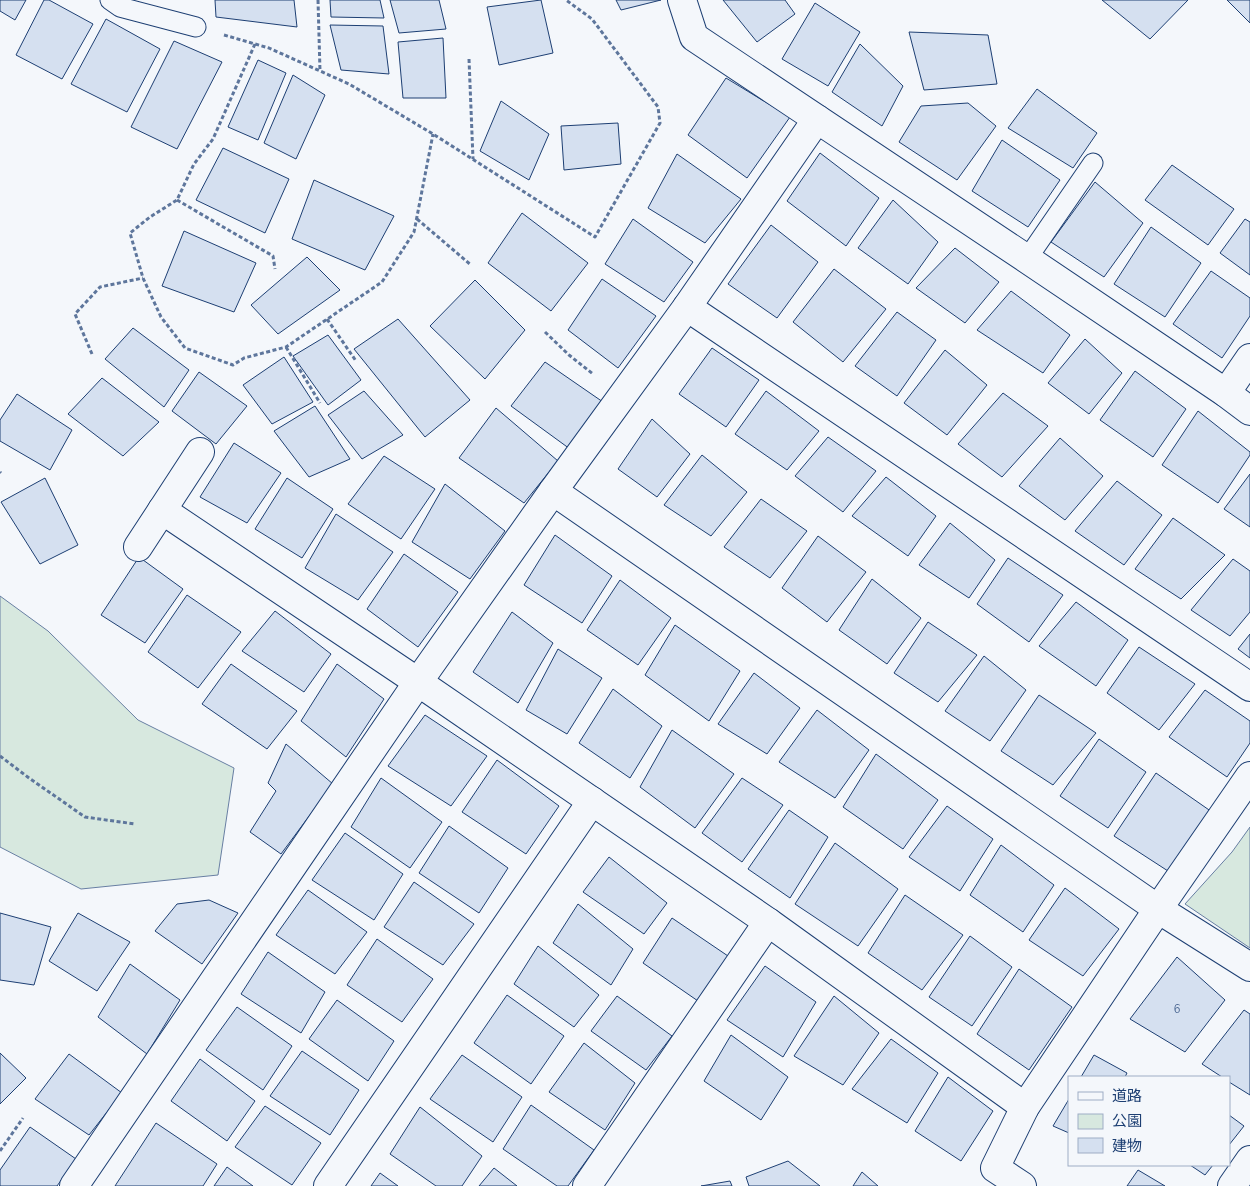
<svg xmlns="http://www.w3.org/2000/svg" width="1250" height="1186" viewBox="0 0 1250 1186" font-family="'Nunito Sans','Noto Sans JP',sans-serif">
<style>
.green{fill:#d7e8df;stroke:#687fa3}
.building{fill:#d5e0f0;stroke:#1d3f73}
.lines{fill:none;stroke-linecap:round;stroke-linejoin:round}
.service-casing{stroke:#1d3f73;stroke-width:21}
.minor-casing{stroke:#1d3f73;stroke-width:30}
.tertiary-casing{stroke:#1d3f73;stroke-width:30}
.path{stroke:#5e769c;stroke-width:3;stroke-dasharray:4 2.5;stroke-linecap:butt}
.service{stroke:#f4f7fb;stroke-width:19}
.minor{stroke:#f4f7fb;stroke-width:28}
.tertiary{stroke:#f4f7fb;stroke-width:28}
.labels{text-anchor:middle;stroke-width:4;stroke-linejoin:round;paint-order:stroke}
.number-label{font-size:11px;fill:#4b6792}
</style>
<rect width="100%" height="100%" fill="#f4f7fb"/>
<g class="green">
<polygon points="0,596 48,631 138,720 234,768 218,875 81,889 0,847"/>
<polygon points="1250,827 1250,948 1185,904 1232,852"/>
</g>
<g class="building">
<polygon points="0,0 26,0 15,20 0,11"/>
<polygon points="44,0 49,0 93,24 62,79 16,55"/>
<polygon points="215,0 294,0 297,27 216,17"/>
<polygon points="330,0 380,0 384,18 331,17"/>
<polygon points="390,0 439,0 446,29 399,33"/>
<polygon points="541,0 553,53 499,65 487,7"/>
<polygon points="616,0 661,0 621,10"/>
<polygon points="723,0 785,0 795,14 757,42"/>
<polygon points="1102,0 1188,0 1150,39"/>
<polygon points="1227,0 1250,0 1250,23"/>
<polygon points="815,3 860,32 828,86 782,59"/>
<polygon points="106,19 160,49 127,112 71,84"/>
<polygon points="330,25 383,26 389,74 341,70"/>
<polygon points="909,32 988,35 997,84 924,90"/>
<polygon points="443,38 446,98 403,98 398,42"/>
<polygon points="174,41 222,62 177,149 131,127"/>
<polygon points="860,44 903,86 882,126 832,92"/>
<polygon points="258,60 286,73 258,140 228,127"/>
<polygon points="293,75 325,95 296,159 264,143"/>
<polygon points="726,78 790,117 747,178 688,135"/>
<polygon points="1037,89 1097,133 1073,168 1008,128"/>
<polygon points="501,101 549,134 529,180 480,151"/>
<polygon points="968,103 996,126 957,180 899,142 921,106"/>
<polygon points="618,123 621,164 564,170 561,126"/>
<polygon points="1002,140 1060,180 1028,227 972,191"/>
<polygon points="223,148 289,179 265,233 196,200"/>
<polygon points="820,153 879,198 846,246 787,201"/>
<polygon points="677,154 741,199 705,243 648,208"/>
<polygon points="1172,165 1234,209 1208,245 1145,200"/>
<polygon points="314,180 394,216 365,270 292,239"/>
<polygon points="1095,182 1143,223 1104,277 1051,242"/>
<polygon points="893,200 938,242 908,284 858,248"/>
<polygon points="522,213 588,263 551,311 488,263"/>
<polygon points="633,219 693,262 664,302 605,264"/>
<polygon points="1245,219 1250,222 1250,275 1220,253"/>
<polygon points="771,225 818,262 777,318 728,284"/>
<polygon points="1151,227 1201,263 1165,317 1114,284"/>
<polygon points="184,231 256,263 234,312 162,286"/>
<polygon points="955,248 999,282 965,323 916,288"/>
<polygon points="307,257 340,290 278,334 251,305"/>
<polygon points="834,269 886,309 843,362 793,322"/>
<polygon points="1211,271 1250,298 1250,316 1222,358 1173,324"/>
<polygon points="602,279 656,316 618,368 568,330"/>
<polygon points="475,280 525,330 485,379 430,326"/>
<polygon points="1011,291 1070,335 1043,373 977,330"/>
<polygon points="897,312 936,340 897,396 855,366"/>
<polygon points="398,319 470,400 425,437 354,349"/>
<polygon points="133,328 189,370 164,407 105,359"/>
<polygon points="328,335 361,380 328,405 293,356"/>
<polygon points="1085,339 1122,373 1089,414 1048,383"/>
<polygon points="712,348 759,380 726,427 679,394"/>
<polygon points="945,350 987,385 947,435 904,403"/>
<polygon points="284,357 313,402 272,424 243,385"/>
<polygon points="545,362 603,402 570,449 511,406"/>
<polygon points="1135,371 1186,409 1153,457 1100,420"/>
<polygon points="199,372 247,406 216,444 172,411"/>
<polygon points="102,378 159,422 123,456 68,414"/>
<polygon points="364,391 403,435 362,459 328,415"/>
<polygon points="766,391 819,431 787,470 735,434"/>
<polygon points="1003,393 1048,426 1002,477 958,444"/>
<polygon points="17,394 72,430 50,470 0,441 0,420"/>
<polygon points="315,406 350,459 309,477 274,431"/>
<polygon points="496,408 558,461 524,503 459,458"/>
<polygon points="1198,411 1250,452 1250,455 1218,503 1162,465"/>
<polygon points="652,419 690,454 657,497 618,469"/>
<polygon points="828,437 876,471 843,512 795,476"/>
<polygon points="1060,438 1103,476 1065,520 1019,486"/>
<polygon points="234,443 281,473 247,523 200,497"/>
<polygon points="702,455 747,492 711,536 664,505"/>
<polygon points="384,456 435,489 401,539 348,504"/>
<polygon points="1250,474 1250,527 1224,509"/>
<polygon points="886,477 936,516 908,556 852,516"/>
<polygon points="45,478 78,545 40,564 1,502"/>
<polygon points="287,478 333,509 302,558 255,529"/>
<polygon points="1117,481 1162,515 1124,565 1075,531"/>
<polygon points="445,484 505,531 470,579 412,542"/>
<polygon points="761,499 807,531 770,578 724,547"/>
<polygon points="336,514 393,552 358,600 305,568"/>
<polygon points="1173,518 1225,555 1181,599 1135,569"/>
<polygon points="950,523 995,560 969,598 919,565"/>
<polygon points="555,535 612,576 582,623 524,585"/>
<polygon points="818,536 866,572 827,622 782,588"/>
<polygon points="404,554 458,592 418,647 367,609"/>
<polygon points="139,557 183,589 145,643 101,615"/>
<polygon points="1008,558 1063,595 1029,642 977,604"/>
<polygon points="1233,559 1250,571 1250,612 1230,636 1191,610"/>
<polygon points="872,579 921,618 887,664 839,630"/>
<polygon points="620,580 671,618 638,665 587,630"/>
<polygon points="187,595 241,632 198,688 148,652"/>
<polygon points="1076,602 1128,640 1096,686 1039,646"/>
<polygon points="275,611 331,654 304,692 242,651"/>
<polygon points="512,612 553,643 518,703 473,672"/>
<polygon points="928,622 977,655 938,702 894,673"/>
<polygon points="675,625 740,671 709,721 645,675"/>
<polygon points="1250,634 1250,658 1238,649"/>
<polygon points="1139,647 1195,684 1159,730 1107,693"/>
<polygon points="558,649 602,678 567,734 526,710"/>
<polygon points="984,656 1026,690 990,741 945,711"/>
<polygon points="231,664 297,711 267,749 202,704"/>
<polygon points="337,664 384,699 346,757 301,721"/>
<polygon points="754,673 800,708 767,754 718,724"/>
<polygon points="613,689 662,726 630,778 579,743"/>
<polygon points="1205,690 1250,721 1250,743 1227,777 1169,737"/>
<polygon points="1039,695 1096,733 1053,785 1001,751"/>
<polygon points="817,710 869,750 835,798 779,762"/>
<polygon points="425,715 487,756 451,806 388,766"/>
<polygon points="672,730 734,774 695,828 640,787"/>
<polygon points="1099,739 1146,772 1108,828 1060,796"/>
<polygon points="286,744 333,784 281,854 250,832 276,791 268,783"/>
<polygon points="876,754 938,800 903,849 843,807"/>
<polygon points="497,760 559,806 526,854 462,812"/>
<polygon points="1156,773 1212,812 1168,871 1114,836"/>
<polygon points="381,778 442,822 410,868 351,827"/>
<polygon points="742,778 783,805 742,862 702,833"/>
<polygon points="947,806 993,839 960,891 909,857"/>
<polygon points="789,810 828,837 790,898 748,869"/>
<polygon points="449,826 508,868 479,913 419,873"/>
<polygon points="345,833 403,874 374,920 312,880"/>
<polygon points="835,843 898,889 858,946 795,904"/>
<polygon points="1001,845 1054,885 1023,932 970,895"/>
<polygon points="609,857 667,903 644,934 583,892"/>
<polygon points="414,882 474,924 443,965 384,927"/>
<polygon points="1065,888 1119,929 1083,976 1029,940"/>
<polygon points="308,890 367,932 335,974 276,935"/>
<polygon points="905,895 963,935 922,990 868,953"/>
<polygon points="209,900 238,913 202,964 155,931 177,904"/>
<polygon points="578,904 633,949 611,985 553,943"/>
<polygon points="0,913 51,927 34,985 0,980"/>
<polygon points="78,913 130,942 97,991 49,961"/>
<polygon points="672,918 728,956 698,1001 643,963"/>
<polygon points="970,936 1012,967 972,1026 929,997"/>
<polygon points="377,939 433,979 402,1022 347,985"/>
<polygon points="538,946 599,995 574,1027 514,984"/>
<polygon points="268,952 325,992 301,1033 241,994"/>
<polygon points="1177,957 1225,1000 1185,1052 1130,1019"/>
<polygon points="130,964 180,1000 147,1054 98,1017"/>
<polygon points="765,966 816,1002 783,1057 727,1020"/>
<polygon points="1019,969 1072,1007 1029,1070 977,1034"/>
<polygon points="507,995 564,1036 531,1084 474,1043"/>
<polygon points="617,996 672,1036 646,1070 591,1031"/>
<polygon points="834,996 879,1033 843,1085 794,1056"/>
<polygon points="337,1000 394,1041 368,1081 309,1039"/>
<polygon points="237,1007 292,1046 263,1090 206,1050"/>
<polygon points="1244,1010 1250,1014 1250,1095 1229,1082 1229,1077 1222,1077 1202,1064"/>
<polygon points="731,1035 788,1077 761,1120 704,1081"/>
<polygon points="891,1039 938,1073 907,1123 852,1089"/>
<polygon points="584,1043 635,1083 605,1130 549,1092"/>
<polygon points="302,1051 359,1090 330,1135 270,1096"/>
<polygon points="0,1053 26,1078 0,1104"/>
<polygon points="69,1054 122,1093 89,1135 35,1099"/>
<polygon points="462,1055 522,1097 493,1142 430,1099"/>
<polygon points="1094,1055 1127,1073 1125,1077 1081,1077"/>
<polygon points="200,1059 255,1101 227,1141 171,1101"/>
<polygon points="948,1077 993,1111 961,1161 915,1131"/>
<polygon points="1069,1099 1069,1133 1053,1126"/>
<polygon points="531,1105 594,1150 568,1186 557,1186 503,1149"/>
<polygon points="265,1106 321,1143 292,1185 235,1147"/>
<polygon points="420,1107 482,1156 462,1186 436,1186 390,1154"/>
<polygon points="1229,1115 1244,1126 1229,1145"/>
<polygon points="156,1123 217,1164 203,1186 115,1186"/>
<polygon points="30,1127 76,1159 57,1186 0,1186 0,1170"/>
<polygon points="788,1161 820,1186 749,1186 746,1177"/>
<polygon points="1190,1165 1213,1165 1205,1175"/>
<polygon points="227,1167 253,1186 214,1186"/>
<polygon points="494,1168 517,1186 479,1186"/>
<polygon points="1138,1170 1165,1186 1127,1186"/>
<polygon points="862,1172 878,1186 853,1186"/>
<polygon points="380,1173 398,1186 371,1186"/>
<polygon points="730,1181 732,1186 701,1186"/>
</g>
<g class="lines">
<g class="service-casing">
<g id="service">
<polyline points="110,0 120,7 196,27"/>
<polyline points="1027,259 1093,163"/>
</g>
</g>
<g class="minor-casing">
<g id="minor">
<polyline points="682,0 694,37 1027,259 1226,393 1250,411"/>
<polyline points="687,307 1250,687"/>
<polyline points="1226,393 1250,358"/>
<polyline points="162,510 418,682 768,922 1025,1107"/>
<polyline points="138,547 200,452"/>
<polyline points="328,1186 592,801"/>
<polyline points="587,1186 768,922"/>
<polyline points="1022,1186 995,1168 1025,1107 1158,909 1250,776"/>
<polyline points="1232,1186 1250,1160"/>
</g>
</g>
<g class="tertiary-casing">
<g id="tertiary">
<polyline points="553,491 1158,909 1250,967"/>
<polyline points="74,1186 418,682 553,491 687,307 817,119"/>
</g>
</g>
<g class="path">
<polyline points="318,0 320,71"/>
<polyline points="224,35 269,48 349,84 433,134 595,237 660,123 658,107 592,19 566,0"/>
<polyline points="255,44 213,139 194,164 177,200 150,217 130,233 143,278 161,317 185,348 233,365 244,358 286,347 382,282 414,232 433,134"/>
<polyline points="469,59 473,159"/>
<polyline points="177,200 273,256 275,269"/>
<polyline points="417,219 471,265"/>
<polyline points="327,319 356,361"/>
<polyline points="545,332 569,355 593,374"/>
<polyline points="286,347 320,403"/>
<polyline points="92,354 75,314 100,287 143,278"/>
<polyline points="0,472 1,473"/>
<polyline points="0,756 29,778 85,817 135,824"/>
<polyline points="0,1151 23,1118"/>
</g>
<use href="#service" class="service"/>
<use href="#minor" class="minor"/>
<use href="#tertiary" class="tertiary"/>
</g>
<g class="labels">
<g class="number-label">
<text x="1177" y="1013">6</text>
</g>
</g>
<rect x="1068" y="1076" width="162" height="90" fill="#f4f7fb" stroke="#9eadc5"/>
<rect x="1078" y="1092" width="25" height="8" fill="#f4f7fb" stroke="#9eadc5"/>
<text x="1112" y="1101" font-size="15" fill="#1d3f73">道路</text>
<rect x="1078" y="1114" width="25" height="15" fill="#d7e8df" stroke="#9eadc5"/>
<text x="1112" y="1126" font-size="15" fill="#1d3f73">公園</text>
<rect x="1078" y="1138" width="25" height="15" fill="#d5e0f0" stroke="#9eadc5"/>
<text x="1112" y="1151" font-size="15" fill="#1d3f73">建物</text>
</svg>
